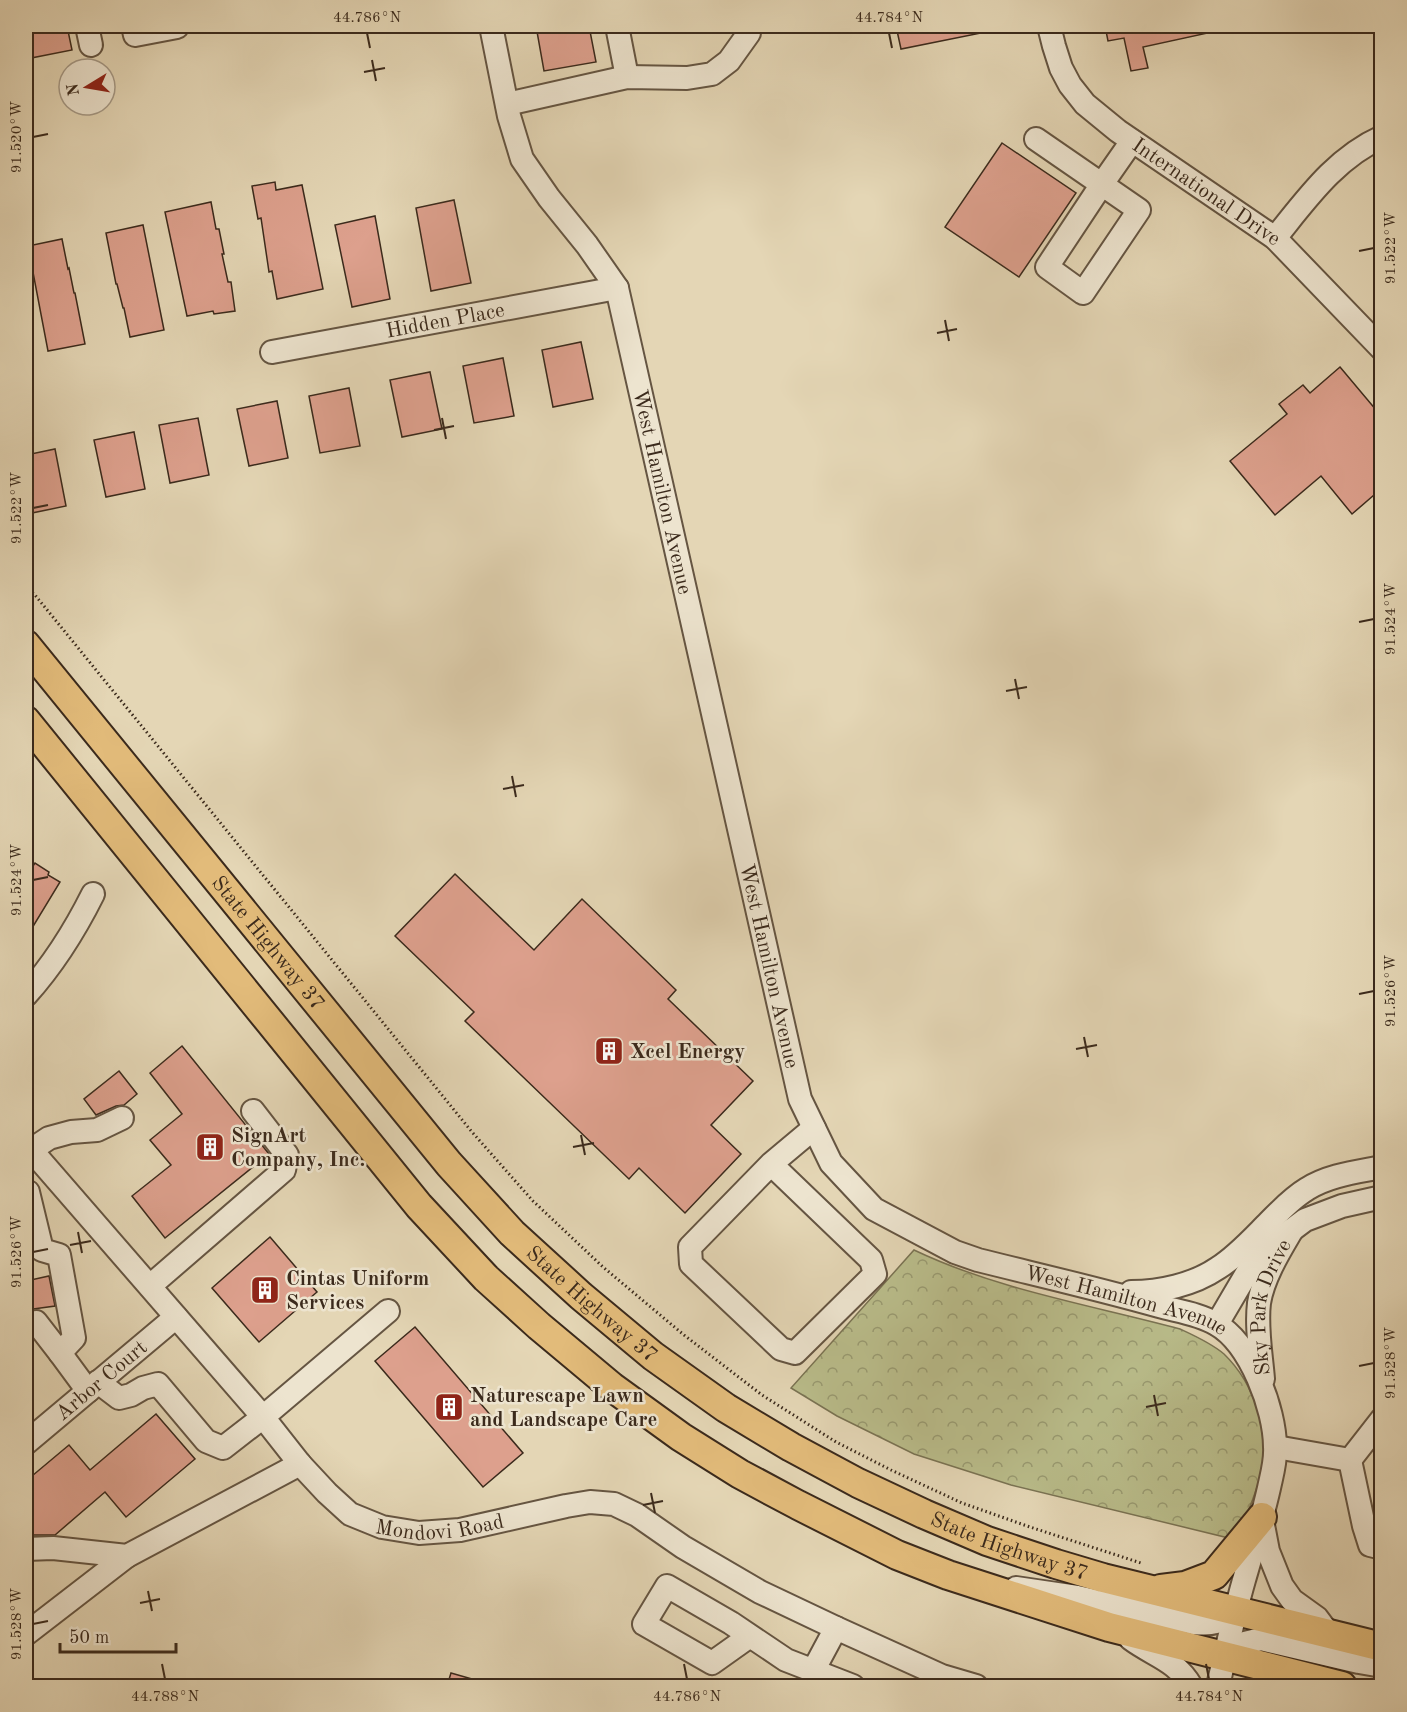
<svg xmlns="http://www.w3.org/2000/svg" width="1407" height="1712" viewBox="0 0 1407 1712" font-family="'Old Standard TT',serif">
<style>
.park{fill:url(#park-crowns);stroke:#7a7353;stroke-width:1.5}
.building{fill:#dda08d;stroke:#3b2a1c;stroke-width:1.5}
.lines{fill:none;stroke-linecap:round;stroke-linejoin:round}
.minor-casing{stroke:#655542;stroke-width:26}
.major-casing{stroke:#3b2a1c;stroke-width:32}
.path{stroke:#3b2a1c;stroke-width:3;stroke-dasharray:1.5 3;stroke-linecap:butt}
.minor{stroke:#ede4cf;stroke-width:22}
.major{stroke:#e2bb7a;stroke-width:28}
.ticks{fill:none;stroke:#3b2a1c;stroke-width:2}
.labels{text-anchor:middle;stroke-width:5;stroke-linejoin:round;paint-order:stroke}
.street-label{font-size:21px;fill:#3b2a1c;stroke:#ede4cf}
.poi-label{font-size:21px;font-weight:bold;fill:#3b2a1c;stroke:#ede4cf;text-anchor:start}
.neatline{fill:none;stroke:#3b2a1c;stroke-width:2}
.ticks-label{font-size:15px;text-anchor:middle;fill:#3b2a1c}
</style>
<defs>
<pattern id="park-crowns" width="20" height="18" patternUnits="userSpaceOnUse" patternTransform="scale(1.5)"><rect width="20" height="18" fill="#b9bc8a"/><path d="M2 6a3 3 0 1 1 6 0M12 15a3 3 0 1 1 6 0" fill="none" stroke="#989970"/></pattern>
</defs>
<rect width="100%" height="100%" fill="#e4d6b5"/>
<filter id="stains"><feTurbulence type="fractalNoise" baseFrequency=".00333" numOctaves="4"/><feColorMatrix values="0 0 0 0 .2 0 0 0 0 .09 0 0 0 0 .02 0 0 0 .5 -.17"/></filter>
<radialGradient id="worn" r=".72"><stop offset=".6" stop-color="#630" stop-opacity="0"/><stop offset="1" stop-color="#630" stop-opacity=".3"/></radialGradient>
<path class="park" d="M914,1250C998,1290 1091,1305 1180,1329C1195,1336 1211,1343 1224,1354C1255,1384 1270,1433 1261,1474C1255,1497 1245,1518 1237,1540L1011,1485L914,1454L837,1416L791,1388Z"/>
<g class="building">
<polygon points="26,26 67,26 72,50 26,59"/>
<polygon points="536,26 589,26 596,62 544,71"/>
<polygon points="896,26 990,26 991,31 901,49"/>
<polygon points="1105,26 1217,26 1217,31 1143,47 1148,68 1131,71 1124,38 1108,41"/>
<polygon points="1002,143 1076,193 1019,277 945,227"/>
<polygon points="275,182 276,190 302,185 323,289 277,299 272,271 269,272 261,218 258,219 252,186"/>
<polygon points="454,200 471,283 431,291 416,208"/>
<polygon points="211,202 216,229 219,229 224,254 222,254 228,282 231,282 235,311 214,314 213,311 187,316 165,212"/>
<polygon points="375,216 390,299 352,307 335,225"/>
<polygon points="143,225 164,330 130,337 124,308 123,308 117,284 116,284 106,233"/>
<polygon points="62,239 68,269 69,268 74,293 75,293 85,344 48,351 28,246"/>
<polygon points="581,342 593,399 553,407 542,350"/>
<polygon points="503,358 514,416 474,423 463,366"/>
<polygon points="1340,367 1382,417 1382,504 1374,495 1352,514 1321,476 1275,515 1230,461 1287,414 1279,404 1303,385 1310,393"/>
<polygon points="430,372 442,429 402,437 390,380"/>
<polygon points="349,388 360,446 320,453 309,396"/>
<polygon points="277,401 288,458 249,466 237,409"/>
<polygon points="198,418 209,475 170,483 159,425"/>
<polygon points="134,432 145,489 106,497 94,440"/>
<polygon points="55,449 66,506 27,514 26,455"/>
<polygon points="26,862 33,866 35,863 49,872 48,875 60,882 26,938"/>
<polygon points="455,874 534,950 582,899 676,990 668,999 753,1081 711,1125 741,1154 685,1213 639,1168 629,1179 465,1021 474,1012 395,936"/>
<polygon points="182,1046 269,1154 165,1238 132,1196 171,1165 150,1140 182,1114 150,1073"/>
<polygon points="119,1071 137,1094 124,1105 116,1106 96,1115 84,1099"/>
<polygon points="270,1237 317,1292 259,1342 212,1288"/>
<polygon points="49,1276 55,1306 26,1310 26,1281"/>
<polygon points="415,1327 523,1453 483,1487 375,1361"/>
<polygon points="156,1414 195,1459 126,1517 105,1492 55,1535 31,1535 26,1529 26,1481 69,1445 90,1470"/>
<polygon points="451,1673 486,1683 485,1686 447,1686"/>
</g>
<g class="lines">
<g class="minor-casing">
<g id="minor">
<polyline points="87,26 91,45"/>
<polyline points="133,26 135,35 177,27 177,26"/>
<path id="s1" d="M491,26L509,116L522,159L549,198L587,245L617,288L800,1099L831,1163L874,1209L955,1252L978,1260C1038,1275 1099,1289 1159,1306C1177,1311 1200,1314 1216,1324C1250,1343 1275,1409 1275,1447C1276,1461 1272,1474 1269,1488C1262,1519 1253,1549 1244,1580C1234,1615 1226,1651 1218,1686"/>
<polyline points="617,26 627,77"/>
<path id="s2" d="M1049,26L1054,46L1061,68L1070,85L1085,104L1118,131L1275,238L1382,349"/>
<polyline points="507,104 627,77 687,78 712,74 729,61 749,33 748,26"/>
<polyline points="1036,139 1139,210 1083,293 1047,267 1102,184 1132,141"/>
<path d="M1275,238C1306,200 1335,158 1382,137"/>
<path id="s3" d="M272,352L617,288"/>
<path d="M26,995C54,964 74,932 93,894"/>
<path id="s4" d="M26,1144L263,1417L300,1464L327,1493L350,1514L382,1527L419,1533L460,1530L566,1506L590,1502L614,1504L637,1515L683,1547L760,1592L836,1628L942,1676L976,1686"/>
<polyline points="31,1150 49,1138 71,1132 97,1130 122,1118"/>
<polyline points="771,1164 871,1260 875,1274 795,1353 781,1349 691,1264 690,1247 771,1164 814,1128"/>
<polyline points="28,1192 42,1250 59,1255 74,1338 60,1353 88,1391"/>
<polyline points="1257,1256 1305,1220 1342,1206 1382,1197"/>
<polyline points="150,1286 284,1170 287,1155 253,1111"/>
<path d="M1131,1292C1160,1292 1193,1285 1218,1268C1237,1256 1253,1238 1269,1222C1281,1210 1292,1198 1307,1189C1329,1175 1357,1172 1382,1167"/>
<polyline points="26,1324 36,1322 60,1353"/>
<polyline points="1217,1324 1257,1256 1262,1242"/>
<path id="s5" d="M1263,1379C1261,1354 1256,1328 1259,1303C1263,1278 1279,1252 1292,1230"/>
<polyline points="98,1382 119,1398 131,1395 143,1388 158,1384 206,1441 223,1448 263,1417 388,1311"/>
<path id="s6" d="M26,1443L176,1317"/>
<polyline points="1276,1447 1350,1460 1364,1526 1370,1545 1382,1548"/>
<polyline points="1350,1460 1382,1419"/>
<polyline points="1263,1525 1268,1551 1282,1586 1292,1600 1317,1618 1329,1634"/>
<polyline points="26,1549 53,1548 127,1556 300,1464"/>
<path d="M1016,1588L1077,1597L1193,1623C1213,1625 1219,1623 1235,1611"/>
<polyline points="26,1634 127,1556"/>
<polyline points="750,1636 712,1663 644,1624 667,1586 731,1623 786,1660 853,1686"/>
<path d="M1131,1639C1154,1656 1176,1660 1191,1686"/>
<polyline points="1225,1657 1245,1643 1261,1639 1359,1662 1382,1666"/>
<polyline points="813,1671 836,1628"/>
</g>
</g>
<g class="major-casing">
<g id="major">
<path id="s7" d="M26,645L449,1164L512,1233L581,1296L653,1356L726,1408L791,1447L858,1483L924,1514L987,1541L1056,1564L1103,1578L1382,1647"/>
<polyline points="26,721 419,1206 486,1278 539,1326 612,1387 681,1437 740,1474 798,1505 897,1555 948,1575 1109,1627 1342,1686"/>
<polyline points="1161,1589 1185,1586 1214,1575 1262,1517"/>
</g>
</g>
<polyline class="path" points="26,586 35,595 472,1132 533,1201 603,1267 684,1335 762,1395 836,1442 891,1470 962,1503 1030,1527 1141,1563"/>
<use href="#minor" class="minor"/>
<use href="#major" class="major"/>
</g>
<path class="ticks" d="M367,33L370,48M889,33L892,48M372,60L376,81M364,72L385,68M33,137L48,134M1359,251L1374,248M945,320L949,341M937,333L957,329M442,418L446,439M434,430L454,426M33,508L48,505M1359,622L1374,619M1015,679L1019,699M1006,691L1027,687M512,776L516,797M503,789L524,785M33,880L48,877M1359,994L1374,991M1084,1037L1088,1057M1076,1049L1097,1045M581,1135L585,1155M573,1147L594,1143M78,1232L82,1253M70,1245L91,1241M33,1252L48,1249M1359,1366L1374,1363M1154,1395L1158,1416M1146,1407L1166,1403M651,1493L655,1513M643,1505L663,1501M148,1591L152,1611M140,1603L160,1599M33,1624L48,1621M162,1664L165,1679M684,1664L687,1679M1206,1664L1209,1679"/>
<defs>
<g id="building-square" transform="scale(1.5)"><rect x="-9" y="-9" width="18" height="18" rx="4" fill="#8f2418" stroke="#ede4cf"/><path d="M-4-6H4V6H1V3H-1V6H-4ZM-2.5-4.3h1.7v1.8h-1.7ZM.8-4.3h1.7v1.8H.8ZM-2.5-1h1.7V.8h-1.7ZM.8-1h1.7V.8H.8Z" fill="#fff"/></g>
</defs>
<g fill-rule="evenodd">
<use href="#building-square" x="609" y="1051"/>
<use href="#building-square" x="210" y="1147"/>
<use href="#building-square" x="265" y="1290"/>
<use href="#building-square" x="449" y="1407"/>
</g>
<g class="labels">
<g class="street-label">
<text dy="7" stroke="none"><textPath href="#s2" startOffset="237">International Drive</textPath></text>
<text dy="7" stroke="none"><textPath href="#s3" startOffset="176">Hidden Place</textPath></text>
<text dy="7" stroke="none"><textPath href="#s1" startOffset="506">West Hamilton Avenue</textPath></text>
<text dy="7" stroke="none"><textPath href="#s7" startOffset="384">State Highway 37</textPath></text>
<text dy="7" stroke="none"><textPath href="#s1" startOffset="992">West Hamilton Avenue</textPath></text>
<text dy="7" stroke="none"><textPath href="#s7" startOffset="870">State Highway 37</textPath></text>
<text dy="7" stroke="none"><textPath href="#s1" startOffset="1532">West Hamilton Avenue</textPath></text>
<text dy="7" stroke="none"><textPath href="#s5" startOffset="74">Sky Park Drive</textPath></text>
<text dy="7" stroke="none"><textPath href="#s6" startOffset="98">Arbor Court</textPath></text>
<text dy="7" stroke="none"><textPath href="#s4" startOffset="585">Mondovi Road</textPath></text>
<text dy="7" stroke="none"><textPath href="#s7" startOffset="1356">State Highway 37</textPath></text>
</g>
<g class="poi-label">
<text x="630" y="1058">Xcel Energy</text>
<text x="231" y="1142">SignArt<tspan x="231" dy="24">Company, Inc.</tspan></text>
<text x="286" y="1285">Cintas Uniform<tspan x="286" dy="24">Services</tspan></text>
<text x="470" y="1402">Naturescape Lawn<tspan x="470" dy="24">and Landscape Care</tspan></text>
</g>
</g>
<rect width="1407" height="1712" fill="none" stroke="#e4d6b5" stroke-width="66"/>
<g transform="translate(87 87) rotate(259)"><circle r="28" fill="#ede4cf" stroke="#a69a87" stroke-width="1.5"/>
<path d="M0-4.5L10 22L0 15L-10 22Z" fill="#8f2418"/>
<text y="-9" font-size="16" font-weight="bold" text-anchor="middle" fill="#3b2a1c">N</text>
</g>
<path d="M60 1643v9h116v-9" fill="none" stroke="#3b2a1c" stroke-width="3"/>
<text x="69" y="1643" font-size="18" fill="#3b2a1c" stroke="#ede4cf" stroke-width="4.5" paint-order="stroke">50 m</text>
<rect x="33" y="33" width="1341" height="1646" class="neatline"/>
<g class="ticks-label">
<text x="367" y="22">44.786°N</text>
<text x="889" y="22">44.784°N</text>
<text transform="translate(16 137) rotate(-90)" y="5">91.520°W</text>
<text transform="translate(1390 248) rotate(-90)" y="5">91.522°W</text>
<text transform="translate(16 508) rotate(-90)" y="5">91.522°W</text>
<text transform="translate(1390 619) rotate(-90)" y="5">91.524°W</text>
<text transform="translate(16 880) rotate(-90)" y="5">91.524°W</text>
<text transform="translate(1390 991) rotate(-90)" y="5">91.526°W</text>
<text transform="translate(16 1252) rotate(-90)" y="5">91.526°W</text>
<text transform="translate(1390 1363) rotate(-90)" y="5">91.528°W</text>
<text transform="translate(16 1624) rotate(-90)" y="5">91.528°W</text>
<text x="165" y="1701">44.788°N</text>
<text x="687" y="1701">44.786°N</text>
<text x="1209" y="1701">44.784°N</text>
</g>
<rect width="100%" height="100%" filter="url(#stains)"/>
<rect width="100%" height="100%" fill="url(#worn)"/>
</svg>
